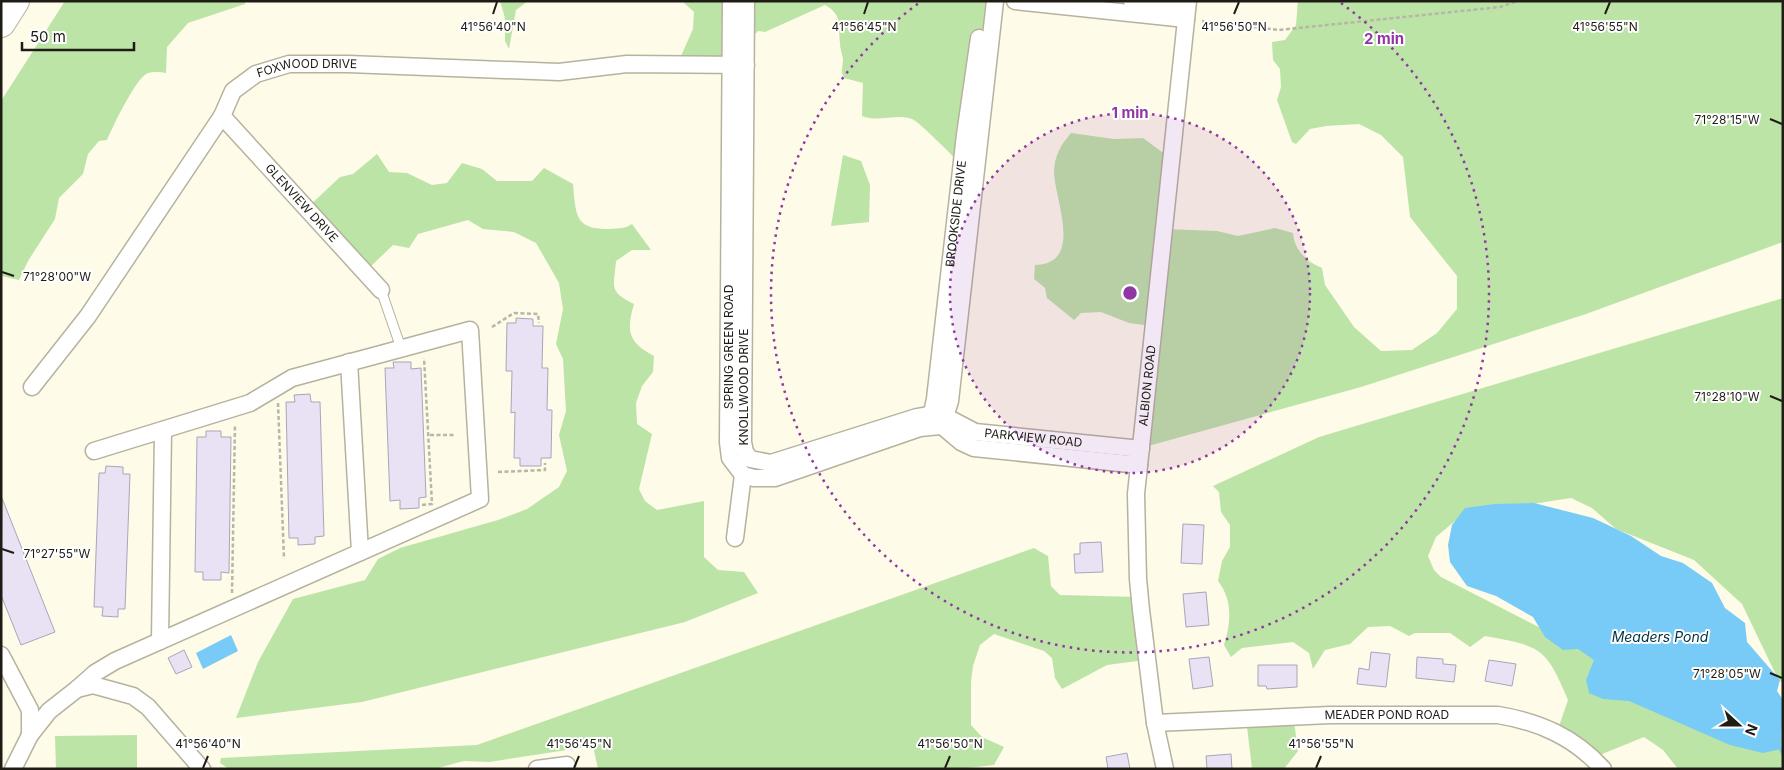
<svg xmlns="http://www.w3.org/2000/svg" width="1784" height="770" viewBox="0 0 1784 770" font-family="Inter,sans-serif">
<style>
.green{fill:#bde4a7}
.water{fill:#78cbf6}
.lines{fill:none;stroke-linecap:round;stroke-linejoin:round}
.stream{stroke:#78cbf6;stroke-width:4.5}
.building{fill:#e8e2f4;stroke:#aba4b8}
.lane-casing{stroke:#b6b29d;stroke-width:11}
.street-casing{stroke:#b6b29d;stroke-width:19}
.highway-casing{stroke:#b6b29d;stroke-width:30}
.path{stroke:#b8b6a7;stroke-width:2.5;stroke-dasharray:4 2.5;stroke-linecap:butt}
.lane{stroke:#fff;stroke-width:9}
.street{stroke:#fff;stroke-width:16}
.highway{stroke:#fff;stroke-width:28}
.ticks{fill:none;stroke:#1e1c14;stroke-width:2}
.ring{fill:none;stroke:#9137a3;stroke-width:2.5;stroke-dasharray:2.5 5}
.labels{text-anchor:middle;stroke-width:4;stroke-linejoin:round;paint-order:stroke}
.street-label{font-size:12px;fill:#1e1c14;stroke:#fff}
.water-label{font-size:14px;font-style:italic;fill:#003247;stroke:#fff}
.ticks-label{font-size:12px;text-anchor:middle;fill:#1e1c14;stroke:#fff;stroke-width:4;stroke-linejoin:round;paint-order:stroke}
.centre{fill:#9137a3;stroke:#fff;stroke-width:2.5}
.ring-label{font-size:15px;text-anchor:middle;font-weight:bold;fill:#9137a3;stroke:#fff;stroke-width:4;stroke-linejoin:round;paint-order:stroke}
</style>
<rect width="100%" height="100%" fill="#fefbe9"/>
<g class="green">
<path d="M65,1H245V4L188,23L167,47L166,73C159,72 152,71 146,74C134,82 113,126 107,140L99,141L88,154L83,174L59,198L55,219L28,261L19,280L1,276V101Z"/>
<polygon points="500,1 528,1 516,10 509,49 505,41 505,18"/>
<path d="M682,1H994L961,164C952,156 920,122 912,119C895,113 880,123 862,116L863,83L844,78C840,71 843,67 843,59C842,54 840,48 840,43C838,25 843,15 825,5L765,32L758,31L747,42L742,68L677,65L693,29L694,12Z"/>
<path d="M1298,1H1783V242L1586,314L1361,387L1141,448L1152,326L1129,323L1101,312L1081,313L1074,320L1047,298L1045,288L1034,279L1035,265C1085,264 1054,198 1054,171C1055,154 1061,145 1071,133L1114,139L1143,138L1162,152L1168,154L1164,229L1217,231L1238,236L1275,228L1293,233C1294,250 1307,262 1322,268L1325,285L1354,327L1381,351L1412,350L1437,333L1457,309V276L1410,217L1403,157L1381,135L1359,124L1326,126L1310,129L1296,144L1292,142L1277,100L1281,87L1280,69L1273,60L1272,42L1285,40L1296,25Z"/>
<path d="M377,154L389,172L407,173L432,185L447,183L462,163L482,169L497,181H532L544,168L573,184C576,214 574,230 610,229C619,228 625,229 632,224L651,250H632L616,261C614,287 608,291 634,304C626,331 628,342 654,356L653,372L642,386L636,403L637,424L652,434L639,489L645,501L657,510L704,501V557L718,570L744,572L758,593L685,622L362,702L236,718L258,662L293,599L365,580L378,559L400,548L498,520L527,509L559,487L567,471L559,435L566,411L563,359L556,344L563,309L559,283L536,243L514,232L483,229L468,220L418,234L409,248L393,245L367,270L307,208L340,177L353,174Z"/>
<polygon points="843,155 861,161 870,185 869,222 831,226"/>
<path d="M1783,298V684L1777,677L1742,604L1694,560L1616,529L1592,508L1571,498L1462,515L1436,537L1428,556L1434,570L1441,577L1582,649L1783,739V769H1678L1663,750L1644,737L1590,759L1556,735L1568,700C1546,647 1541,646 1485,636L1470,647L1450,633H1415L1409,636L1390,626L1368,627L1350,644L1325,650L1313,669L1309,653L1293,642L1242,648L1231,657L1224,645C1231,623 1233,600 1218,581L1222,561L1230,547V525L1221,512L1219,492L1213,486L1319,437Z"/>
<polygon points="1034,548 1048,556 1051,586 1060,595 1139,597 1145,660 1107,665 1062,689 1055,678 1052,658 1044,651 994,634 980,645 973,666 971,682 971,725 982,737 1004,747 994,765 958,769 598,769 593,746 489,762 464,761 434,769 229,769 220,763 221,758 477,745"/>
<polygon points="1293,714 1298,751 1284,769 1252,769 1246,718"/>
<polygon points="137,735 137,769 56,769 55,736"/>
</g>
<g class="water">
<polygon points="1534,503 1593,518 1631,536 1661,556 1683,563 1712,583 1725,608 1745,623 1747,642 1780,680 1777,691 1783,700 1781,749 1763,753 1730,745 1629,701 1603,699 1589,693 1586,680 1594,660 1578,649 1563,650 1545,637 1533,617 1496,596 1467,586 1450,562 1448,545 1452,525 1465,508 1495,504"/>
<polygon points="231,635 238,651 203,669 196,653"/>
</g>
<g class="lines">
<polyline class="stream" points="1781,749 1783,753"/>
</g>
<g class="building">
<polygon points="516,318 533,319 533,326 543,326 542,368 548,368 547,410 552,410 551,458 541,458 541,466 520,466 520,458 514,458 515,412 511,413 512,371 506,371 507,323 516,323"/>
<polygon points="393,362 411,362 411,369 421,368 426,497 419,498 419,508 400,509 400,500 390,501 385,368 394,368"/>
<polygon points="310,394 311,402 320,402 324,536 315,537 315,544 298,545 298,538 289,538 286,402 295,402 294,395"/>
<polygon points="206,431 221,431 221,437 231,437 229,573 221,572 221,580 203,580 203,572 195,572 197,437 206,437"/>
<polygon points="106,466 123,467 123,474 130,474 125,609 118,609 118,617 102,616 103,607 94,607 99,473 105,473"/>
<polygon points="2,498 55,632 21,645 1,595"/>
<polygon points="1183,524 1204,525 1202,564 1181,563"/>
<polygon points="1101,542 1103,572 1075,573 1074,554 1080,554 1080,543"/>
<polygon points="1206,592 1209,625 1186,627 1183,594"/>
<polygon points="184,650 192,667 176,674 168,658"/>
<polygon points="1371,652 1390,654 1386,687 1357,684 1359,668 1369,670"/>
<polygon points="1209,657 1213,686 1193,689 1189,659"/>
<polygon points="1417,657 1443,659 1443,664 1456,665 1454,682 1416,678"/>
<polygon points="1489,660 1516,664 1512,686 1485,681"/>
<polygon points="1258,665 1297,665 1297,687 1267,689 1266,686 1258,686"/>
<polygon points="1127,753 1130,769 1108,769 1106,757"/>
<polygon points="1231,754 1232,769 1207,769 1206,756"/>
</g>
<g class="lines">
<g class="lane-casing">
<polyline id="lane" points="381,290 401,348"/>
</g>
<g class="street-casing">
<g id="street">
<polyline points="731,1 728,442 730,458 743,475"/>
<path id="s1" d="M746,1L743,442L745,452L750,459L771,463L917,417L939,413L975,432L1141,449"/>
<polyline points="1015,1 1186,19"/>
<polyline points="1132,1 1187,7"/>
<path id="s2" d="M222,116L381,290"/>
<polyline points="349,362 360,552"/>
<path id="s3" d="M32,387L88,316L222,116L233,91L256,74L289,64H348L559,72L627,64L746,65"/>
<path id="s4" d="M930,423L935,399L965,135L979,38"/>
<polyline points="943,423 950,401 995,1"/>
<polyline points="942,426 961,442 974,448 1139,465"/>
<polyline points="743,475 754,478 775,478 920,428 940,426"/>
<polyline points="735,538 743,475"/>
<polyline points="160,641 163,430"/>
<polyline points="1,655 30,710 30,735"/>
<polyline points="77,689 95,673 115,661 480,499 470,330 292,378 250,403 94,451"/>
<path id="s5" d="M1155,723L1330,715H1498C1540,722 1574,737 1603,769"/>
<polyline points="13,769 30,735 49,711 77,689 93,685 133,696 148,707 202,769"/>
<polyline points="537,769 567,765"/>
<path id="s6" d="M1165,769L1155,723L1141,610L1138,579L1136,494L1188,1"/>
</g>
</g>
<g class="highway-casing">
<polyline id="highway" points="1,23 15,1"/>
</g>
<g class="path">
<polyline points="1202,21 1279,30 1500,7 1518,1"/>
<polyline points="492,327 514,313 538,314 539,323"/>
<polyline points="278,403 284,559"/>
<polyline points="430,435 456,435"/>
<polyline points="498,472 545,470 545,463"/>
<polyline points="422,505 432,504 424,358"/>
<polyline points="232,593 235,424"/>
</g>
<use href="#lane" class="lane"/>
<use href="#street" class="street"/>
<use href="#highway" class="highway"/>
</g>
<path class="ticks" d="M493,14L497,2M864,14L868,2M1234,14L1239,2M1605,14L1610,2M1770,119L1782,124M2,272L14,276M1770,396L1782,401M2,549L14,553M1770,673L1782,678M203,768L208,756M574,768L579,756M945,768L950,756M1316,768L1321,756"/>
<circle cx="1130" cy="293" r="180" fill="#9137a3" fill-opacity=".12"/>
<g class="ring">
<circle cx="1130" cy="293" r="180"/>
<path d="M1341 3A359 359 0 1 1 919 3"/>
</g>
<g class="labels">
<g class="street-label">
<text dy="4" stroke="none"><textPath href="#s3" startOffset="439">FOXWOOD DRIVE</textPath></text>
<text dy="4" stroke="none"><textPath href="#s2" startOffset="118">GLENVIEW DRIVE</textPath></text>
<text dy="4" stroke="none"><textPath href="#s4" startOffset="211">BROOKSIDE DRIVE</textPath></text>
<text transform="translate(729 347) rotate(-90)" y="4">SPRING GREEN ROAD</text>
<text dy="4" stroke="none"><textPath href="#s6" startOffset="386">ALBION ROAD</textPath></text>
<text transform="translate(744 387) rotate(-90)" y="4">KNOLLWOOD DRIVE</text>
<text dy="4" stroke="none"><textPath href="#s1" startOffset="756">PARKVIEW ROAD</textPath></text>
<text dy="4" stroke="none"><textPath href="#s5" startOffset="232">MEADER POND ROAD</textPath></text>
</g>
<g class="water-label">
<text x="1660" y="642">Meaders Pond</text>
</g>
</g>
<g class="ticks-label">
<text x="493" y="31">41°56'40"N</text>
<text x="864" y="31">41°56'45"N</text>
<text x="1234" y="31">41°56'50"N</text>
<text x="1605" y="31">41°56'55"N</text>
<text x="1727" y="124">71°28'15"W</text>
<text x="57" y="281">71°28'00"W</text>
<text x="1727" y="401">71°28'10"W</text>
<text x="57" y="558">71°27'55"W</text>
<text x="1727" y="678">71°28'05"W</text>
<text x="208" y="748">41°56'40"N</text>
<text x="579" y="748">41°56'45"N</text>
<text x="950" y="748">41°56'50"N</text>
<text x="1321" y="748">41°56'55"N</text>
</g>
<circle cx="1130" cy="293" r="8" class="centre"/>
<g class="ring-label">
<text x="1384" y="44">2 min</text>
<text x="1130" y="118">1 min</text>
</g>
<rect width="1784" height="770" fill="none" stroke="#1e1c14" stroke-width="5"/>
<g transform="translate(1739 725) rotate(111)" stroke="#ffffff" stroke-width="4" paint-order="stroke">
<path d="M0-4L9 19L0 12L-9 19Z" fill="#1e1c14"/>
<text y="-8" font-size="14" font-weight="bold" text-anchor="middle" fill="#1e1c14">N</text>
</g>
<path d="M22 42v8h112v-8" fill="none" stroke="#1e1c14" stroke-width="2.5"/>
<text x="30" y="42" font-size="15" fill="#1e1c14" stroke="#ffffff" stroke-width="4" paint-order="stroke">50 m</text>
</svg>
